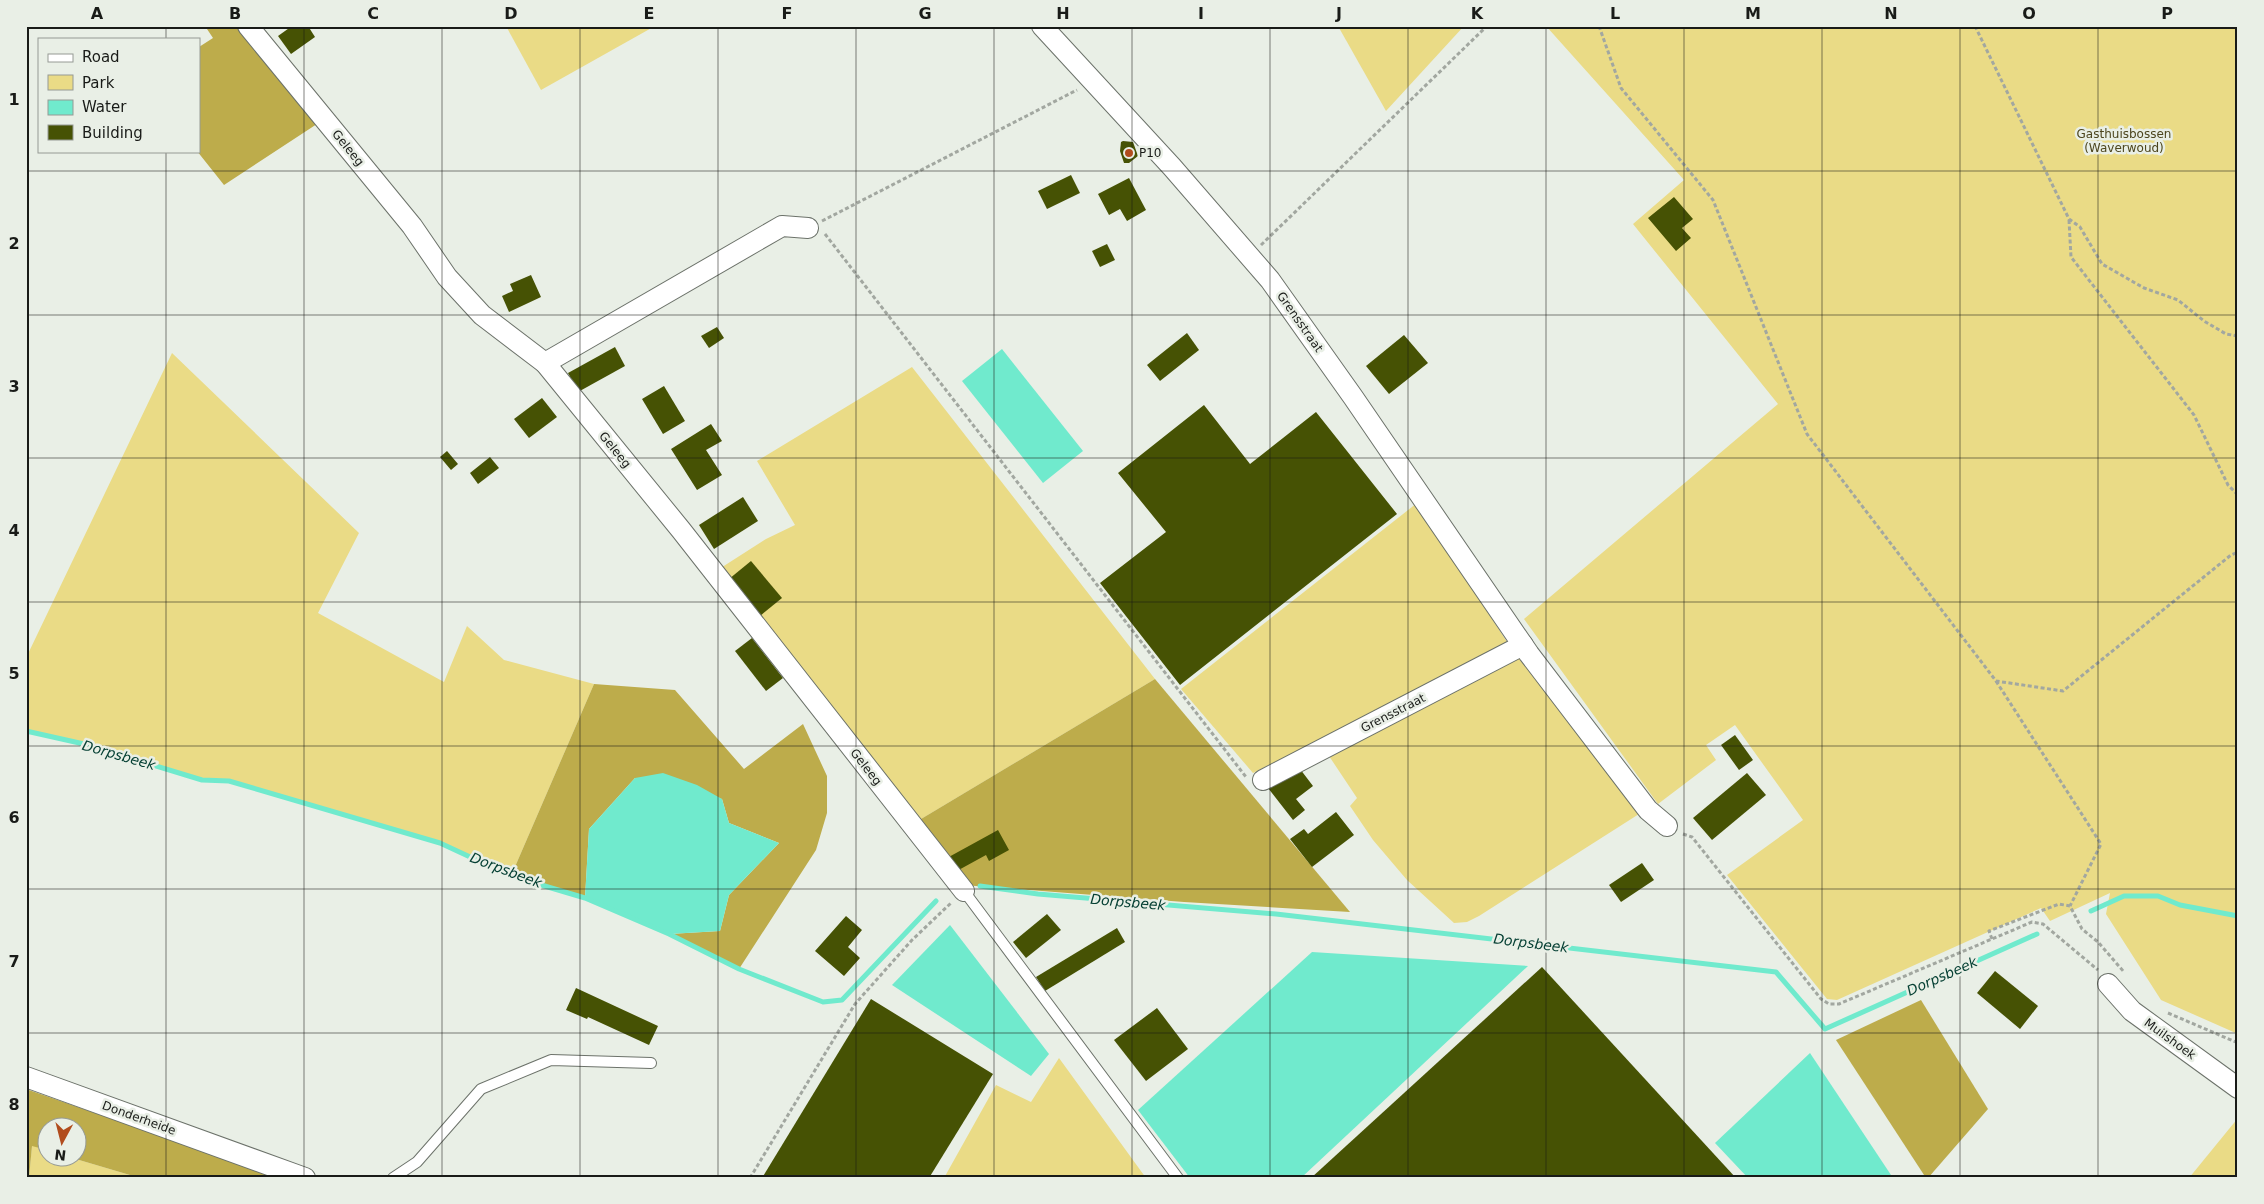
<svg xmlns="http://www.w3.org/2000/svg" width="2264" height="1204" viewBox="0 0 2264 1204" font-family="'DejaVu Sans',sans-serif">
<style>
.green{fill:#eadb86}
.forest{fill:#bdac4b}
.water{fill:#70eacd}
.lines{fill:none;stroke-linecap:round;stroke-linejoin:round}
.stream{stroke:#70eacd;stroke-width:5}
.building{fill:#465204}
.service-casing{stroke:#6c726a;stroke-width:12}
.minor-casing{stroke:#6c726a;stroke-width:22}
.path{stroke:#a2a7a0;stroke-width:3;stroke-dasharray:4 2.5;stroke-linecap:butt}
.service{stroke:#fff;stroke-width:10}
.minor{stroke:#fff;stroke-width:20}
.grid{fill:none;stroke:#191b18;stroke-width:1;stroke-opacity:0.55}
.poi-dot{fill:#b14c1d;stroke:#e9efe6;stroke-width:2}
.labels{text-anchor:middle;stroke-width:5;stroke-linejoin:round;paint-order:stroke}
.park-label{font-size:12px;fill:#4d461e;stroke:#e9efe6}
.street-label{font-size:12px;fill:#191b18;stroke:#e9efe6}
.poi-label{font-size:12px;fill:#191b18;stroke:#e9efe6;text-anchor:start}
.water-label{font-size:14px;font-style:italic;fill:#064034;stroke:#e9efe6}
.neatline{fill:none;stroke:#191b18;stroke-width:2}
.grid-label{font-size:16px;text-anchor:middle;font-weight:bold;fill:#191b18}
</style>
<rect width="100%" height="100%" fill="#e9efe6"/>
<g class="green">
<polygon points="506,26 655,26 541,90"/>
<polygon points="1338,26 1464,26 1386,111"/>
<polygon points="1546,26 2238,26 2238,1034 2161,1000 2106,914 2110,893 2050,921 2041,908 1837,1000 1827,999 1727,875 1803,820 1735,725 1706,745 1716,760 1658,804 1524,619 1778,404 1633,224 1684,180"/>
<polygon points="172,353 359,533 318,613 444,682 467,626 504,660 594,684 511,876 440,843 229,781 202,780 84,744 26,731 26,658"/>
<polygon points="912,367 1155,679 916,822 716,571 766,539 795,525 757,461"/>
<polygon points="1417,503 1509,645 1253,773 1181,689"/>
<polygon points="1520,656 1639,814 1479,916 1467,922 1454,923 1407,880 1373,840 1350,806 1357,798 1327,753"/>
<polygon points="1059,1058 1146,1178 944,1178 996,1085 1031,1102"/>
<polygon points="2238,1118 2238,1178 2189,1178"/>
<polygon points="32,1145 47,1150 48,1156 69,1157 140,1178 29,1178"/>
</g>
<g class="forest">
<polygon points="205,26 241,26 320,122 224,185 197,151 199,151 199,47 213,38"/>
<polygon points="1155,679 1350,912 1184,902 963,885 916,822"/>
<polygon points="594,684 675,690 744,769 803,724 827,776 827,813 816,850 739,969 669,934 720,931 729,895 779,843 729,823 722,799 635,778 589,829 585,898 511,876"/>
<polygon points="1921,1000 1988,1109 1928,1178 1926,1178 1836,1040"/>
<polygon points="26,1089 281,1178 140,1178 69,1157 78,1156 78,1126 48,1126 47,1150 32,1146 29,1178 26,1178"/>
</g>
<g class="water">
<polygon points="1002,349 1083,451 1043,483 962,381"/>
<polygon points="663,773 697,785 722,799 729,823 779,843 729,895 720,931 669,934 585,898 589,829 635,778"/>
<polygon points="950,925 1049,1054 1031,1076 892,985"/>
<polygon points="1312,952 1528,966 1301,1178 1190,1178 1138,1110"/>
<polygon points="1810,1053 1893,1178 1748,1178 1715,1143"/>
</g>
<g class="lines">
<g class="stream">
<polyline points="26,731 84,744 202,780 229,781 440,843 511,876 585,898 669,934 739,969 823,1002 842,1000 936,901"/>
<polyline points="980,886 1038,894 1276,914 1776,972 1825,1029 2037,934"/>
<polyline points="2091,911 2124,896 2158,896 2180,905 2238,916"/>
</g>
</g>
<g class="building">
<polygon points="292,26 308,26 315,37 291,54 278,36"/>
<polygon points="1123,141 1133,142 1138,156 1129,163 1124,163 1120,151 1121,142"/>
<polygon points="1071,175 1080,193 1047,209 1038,191"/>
<polygon points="1129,178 1146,210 1127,221 1120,209 1109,215 1098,194"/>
<polygon points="1674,197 1693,219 1682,228 1691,238 1676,251 1648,218"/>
<polygon points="1107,244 1115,260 1100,267 1092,251"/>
<polygon points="531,275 541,297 509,312 502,296 513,291 510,284"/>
<polygon points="717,327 724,338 709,348 701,336"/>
<polygon points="1187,333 1199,350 1160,381 1147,365"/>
<polygon points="1404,335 1428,363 1389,394 1366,366"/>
<polygon points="615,347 625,366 578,392 568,373"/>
<polygon points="664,386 685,421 663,434 642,399"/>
<polygon points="542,398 557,417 529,438 514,419"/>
<polygon points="1204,405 1250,464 1316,412 1397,514 1180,685 1100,583 1166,532 1118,473"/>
<polygon points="711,424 722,441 706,450 722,475 697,490 671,449"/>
<polygon points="447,451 458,464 451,470 440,457"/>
<polygon points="490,457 499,468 478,484 470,473"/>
<polygon points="743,497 758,521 714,549 699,525"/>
<polygon points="751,561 782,598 760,616 729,579"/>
<polygon points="752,638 783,678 766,691 735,651"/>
<polygon points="1735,735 1753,760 1739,770 1721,745"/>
<polygon points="1297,765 1313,786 1296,799 1305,810 1293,820 1268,788"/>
<polygon points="1747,773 1766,795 1712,840 1693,818"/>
<polygon points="1336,812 1354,835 1312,867 1290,839 1304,829 1308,834"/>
<polygon points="998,830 1009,850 989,861 986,855 955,872 947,858"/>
<polygon points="1642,863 1654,880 1621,902 1609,885"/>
<polygon points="1047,914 1061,930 1026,958 1013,942"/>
<polygon points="846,916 862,930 848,947 860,958 844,976 815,951"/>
<polygon points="1117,928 1125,942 1045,991 1036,977"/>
<polygon points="1542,967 1736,1178 1311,1178"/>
<polygon points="1995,971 2038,1006 2020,1029 1977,993"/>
<polygon points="576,988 658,1026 649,1045 588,1017 587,1019 566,1010"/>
<polygon points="871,999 993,1074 929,1178 762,1178"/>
<polygon points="1157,1008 1188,1049 1146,1081 1114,1040"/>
</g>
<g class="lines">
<g class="service-casing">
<g id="service">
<polyline points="964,891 1178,1178"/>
<polyline points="393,1178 417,1162 481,1089 551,1060 651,1063"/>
</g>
</g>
<g class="minor-casing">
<g id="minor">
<polyline points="248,26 412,226 447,277 482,315 545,363 681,530 964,891"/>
<polyline points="1042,26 1172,167 1270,280 1353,397 1529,654 1648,810 1667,826"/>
<polyline points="545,363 782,226 808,228"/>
<polyline points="1263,780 1523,645"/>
<polyline points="2108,984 2132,1011 2238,1088"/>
<polyline points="26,1077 305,1178"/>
</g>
</g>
<g class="path">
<polyline points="1599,26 1621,88 1713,200 1807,434 1996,681 2063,691 2231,555 2238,552"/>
<polyline points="1975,26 2069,219 2080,227 2102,264 2144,288 2178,300 2204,321 2226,334 2238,336"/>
<polyline points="2069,220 2071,257 2194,415 2228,485 2238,495"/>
<polyline points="822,221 1077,90"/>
<polyline points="825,234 1246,777"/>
<polyline points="1261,245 1487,26"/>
<polyline points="1996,681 2101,844 2070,906"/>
<polyline points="1683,834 1692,837 1821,999 1829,1004 1839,1004 2032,922 2043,924 2098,970"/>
<polyline points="1992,939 1989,931 2059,904 2070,906 2082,929 2098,942 2124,972"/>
<polyline points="2168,1013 2238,1043"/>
<polyline points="750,1178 855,1004 912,940 951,903"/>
</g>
<use href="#service" class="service"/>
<use href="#minor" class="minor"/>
</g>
<path class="grid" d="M166,26V39M304,26V1178M442,26V1178M580,26V1178M718,26V1178M856,26V1178M994,26V1178M1132,26V1178M1270,26V1178M1408,26V1178M1546,26V1178M1684,26V1178M1822,26V1178M1960,26V1178M2098,26V1178M166,151V1178M26,171H2238M26,315H2238M26,458H2238M26,602H2238M26,746H2238M26,889H2238M26,1033H2238"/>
<circle class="poi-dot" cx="1129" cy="153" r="5"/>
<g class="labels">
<g class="park-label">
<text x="2124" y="138">Gasthuisbossen<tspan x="2124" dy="14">(Waverwoud)</tspan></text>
</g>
<g class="street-label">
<text transform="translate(348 148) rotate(51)" y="4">Geleeg</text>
<text transform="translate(1300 322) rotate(55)" y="4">Grensstraat</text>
<text transform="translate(615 450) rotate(51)" y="4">Geleeg</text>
<text transform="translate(1393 713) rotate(-27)" y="4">Grensstraat</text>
<text transform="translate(866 767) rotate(52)" y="4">Geleeg</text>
<text transform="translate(2170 1039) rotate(36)" y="4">Muilshoek</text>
<text transform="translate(139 1118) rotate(20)" y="4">Donderheide</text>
</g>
<g class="poi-label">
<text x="1139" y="157">P10</text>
</g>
<g class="water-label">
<text transform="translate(119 755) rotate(16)" y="5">Dorpsbeek</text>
<text transform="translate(506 870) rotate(21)" y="5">Dorpsbeek</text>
<text transform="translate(1128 902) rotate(5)" y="5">Dorpsbeek</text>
<text transform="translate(1531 943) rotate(7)" y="5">Dorpsbeek</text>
<text transform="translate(1942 976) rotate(-24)" y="5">Dorpsbeek</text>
</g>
</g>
<rect width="2264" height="1204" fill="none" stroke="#e9efe6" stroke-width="55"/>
<rect x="38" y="38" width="162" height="115" fill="#e9efe6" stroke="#969a94"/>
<rect x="48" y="54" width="25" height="8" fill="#ffffff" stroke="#969a94"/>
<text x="82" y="62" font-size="15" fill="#191b18">Road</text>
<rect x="48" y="75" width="25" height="15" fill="#eadb86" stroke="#969a94"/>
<text x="82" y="88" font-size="15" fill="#191b18">Park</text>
<rect x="48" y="100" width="25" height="15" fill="#70eacd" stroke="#969a94"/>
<text x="82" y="112" font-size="15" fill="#191b18">Water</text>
<rect x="48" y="125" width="25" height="15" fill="#465204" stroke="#969a94"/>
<text x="82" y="138" font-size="15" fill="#191b18">Building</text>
<g transform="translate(62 1142) rotate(187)"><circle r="24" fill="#e9efe6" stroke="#969a94"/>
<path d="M0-4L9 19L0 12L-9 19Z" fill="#b14c1d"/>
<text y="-8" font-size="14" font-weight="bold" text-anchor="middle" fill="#191b18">N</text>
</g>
<rect x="28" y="28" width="2208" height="1148" class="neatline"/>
<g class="grid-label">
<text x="97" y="19">A</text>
<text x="235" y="19">B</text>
<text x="373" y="19">C</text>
<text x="511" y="19">D</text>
<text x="649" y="19">E</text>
<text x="787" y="19">F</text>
<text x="925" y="19">G</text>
<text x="1063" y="19">H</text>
<text x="1201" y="19">I</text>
<text x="1339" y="19">J</text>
<text x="1477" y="19">K</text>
<text x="1615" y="19">L</text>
<text x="1753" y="19">M</text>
<text x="1891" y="19">N</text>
<text x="2029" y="19">O</text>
<text x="2167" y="19">P</text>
<text x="14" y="105">1</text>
<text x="14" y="249">2</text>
<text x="14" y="392">3</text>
<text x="14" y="536">4</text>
<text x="14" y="679">5</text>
<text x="14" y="823">6</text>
<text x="14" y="967">7</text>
<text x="14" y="1110">8</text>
</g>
</svg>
